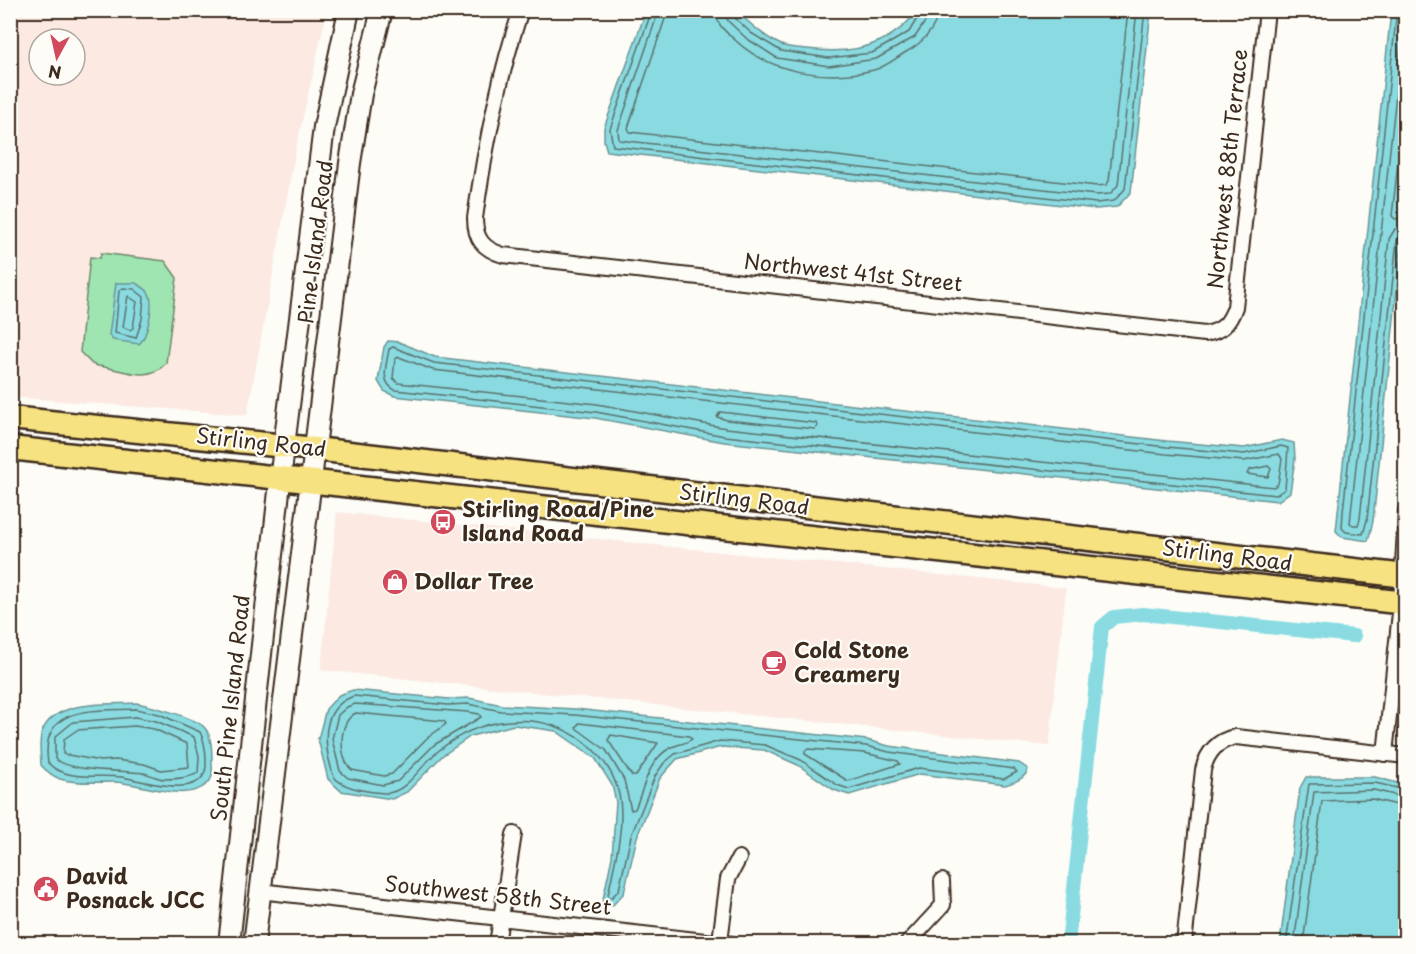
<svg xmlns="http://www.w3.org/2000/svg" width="1416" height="954" viewBox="0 0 1416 954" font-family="'Playpen Sans',sans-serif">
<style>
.built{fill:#fbe9e2;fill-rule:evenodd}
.green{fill:#9fe5b1;stroke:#6d8868;stroke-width:1.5}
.water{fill:#89dbe1;stroke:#6a9493;stroke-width:1.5}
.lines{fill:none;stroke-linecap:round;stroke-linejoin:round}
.shore{stroke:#5a716c;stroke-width:1.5}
.canal{stroke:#89dbe1;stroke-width:14}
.street-casing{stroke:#3b2a1e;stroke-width:18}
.secondary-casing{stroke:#3b2a1e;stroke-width:24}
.primary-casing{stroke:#3b2a1e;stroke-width:27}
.street{stroke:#fdfcf7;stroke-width:14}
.secondary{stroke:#fdfcf7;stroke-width:20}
.primary{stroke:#f7e281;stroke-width:22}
.labels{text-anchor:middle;stroke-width:4.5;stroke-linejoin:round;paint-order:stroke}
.street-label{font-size:21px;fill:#3b2a1e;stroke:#fdfcf7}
.poi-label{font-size:21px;font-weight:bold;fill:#3b2a1e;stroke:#fdfcf7;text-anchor:start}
</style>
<rect width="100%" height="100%" fill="#fdfcf7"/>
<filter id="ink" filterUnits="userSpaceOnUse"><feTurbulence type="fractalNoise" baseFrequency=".0167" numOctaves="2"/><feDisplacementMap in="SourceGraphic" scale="12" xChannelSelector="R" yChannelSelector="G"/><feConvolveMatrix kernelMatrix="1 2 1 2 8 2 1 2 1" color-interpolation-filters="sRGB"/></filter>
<g filter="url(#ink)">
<g class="built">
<path d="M10,11H327L296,148L247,415L11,397ZM39,39H75V75H39Z"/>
<polygon points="337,512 1066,588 1049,746 321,670"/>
</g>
<path class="green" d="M101,253L165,261L177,278L166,363C148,384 122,369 98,366L92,364L80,352L90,257L100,258Z"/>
<g class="water">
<path d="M646,11H736C750,23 766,39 784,46C791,48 800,48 807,49C850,55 890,47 917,11H1151L1131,192L1117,207L1096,209L607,151L604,141V128Z"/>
<polygon points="1391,11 1405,11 1405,213 1373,521 1368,541 1342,537 1336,531"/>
<path d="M116,283H136C139,285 145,288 148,292C155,302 148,336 139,344L113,340L109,335Z"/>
<polygon points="388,341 399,342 435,357 1167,441 1244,448 1282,440 1294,443 1295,459 1290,492 1278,501 724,442 595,418 394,396 384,391 378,381 384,347"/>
<path d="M353,690L449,699L469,698L502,705L575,709L867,740L889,746L1019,763L1028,769C1026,778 1014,783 1005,785L920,774L849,795L834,790L798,765L764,750L721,747L677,759L660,778L637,837L624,893L612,906L602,904L612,857L616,802L612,785L595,758L556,731L514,725L471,736L442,756L407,792L392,799L341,791L328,779L318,739L326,709L339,695Z"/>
<path d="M136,703C151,706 194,717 204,727C212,735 212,752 212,763C212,770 214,778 207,784C185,804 138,782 114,782C98,782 76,784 60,779C53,776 46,771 41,765C41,755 38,743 42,732C54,699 108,705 136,703Z"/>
<polygon points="1306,777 1375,777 1405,785 1405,943 1280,943 1300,788"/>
</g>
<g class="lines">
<g class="shore">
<polyline points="652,10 610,129 613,146 1096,203 1114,201 1125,189 1145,10"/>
<polyline points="659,10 618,130 619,140 1096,195 1110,194 1118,185 1137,10"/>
<polyline points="668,10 628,128 630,132 1097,186 1106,185 1109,181 1128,10"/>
<path d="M716,10C716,25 725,31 735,40C771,74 827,81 874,70C885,67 896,58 906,52C921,44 937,29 938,10"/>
<polyline points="725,10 728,21 746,38 777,58 829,66 876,59 915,37 927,19 929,10"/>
<polyline points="732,10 734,17 751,33 781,51 829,58 872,53 909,32 922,10"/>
<polyline points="1397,10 1343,512 1342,528 1346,532 1363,534 1367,520 1397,240 1400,235 1406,234"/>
<polyline points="1405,10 1351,513 1350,523 1353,525 1358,525 1360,519 1389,239 1395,229 1406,226"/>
<polyline points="1406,90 1392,216 1395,219 1406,217"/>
<polygon points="123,288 134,289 144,297 142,319 136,338 115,333 119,291"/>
<polygon points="128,296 137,302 133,328 130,330 123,327"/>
<path d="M393,347L434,363L1167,447L1244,454L1281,446L1288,448L1285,489L1276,495L725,436L596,412L395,390C379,382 387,364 389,349Z"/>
<polygon points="399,357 433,370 1166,454 1244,461 1279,454 1282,459 1278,484 1274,487 726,428 597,404 398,383 393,378 395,359"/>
<polygon points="720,412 816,423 818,426 815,429 727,420 717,417"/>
<polygon points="1268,466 1271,469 1268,477 1247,474 1249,470"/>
<path d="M354,696L448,705L468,704L501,711L575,715L866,746L889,752L1014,769L1017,772L1004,779L919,768L849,789L837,785L801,760L765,745L720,741L675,754L664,763L655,776L631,836L619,890L611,898L608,895C620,836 639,784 583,741C538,708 478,717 437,752C422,764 406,794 385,793C370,792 344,789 334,777C331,772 331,765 329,760C323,734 325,706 354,696Z"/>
<polygon points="355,704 468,712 479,714 481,717 434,745 398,781 383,785 348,778 340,771 332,739 338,715 347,707"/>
<path d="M136,709L159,714L200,732C205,741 206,752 206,763C207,802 145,781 122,777C99,774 66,782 48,763C39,704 94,711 136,709Z"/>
<path d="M356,713L444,721L446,724L426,739L392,774L384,776L352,770C338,758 338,721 356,713Z"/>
<path d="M135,717L156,721L194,737L199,756L198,773C189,778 176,779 165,779C157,779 151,774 143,773C121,770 71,772 55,759V737L73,722Z"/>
<path d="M579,723L689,736L692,739C686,744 677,744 670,748C648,760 644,788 635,809L631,810L624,780L606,750L576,728Z"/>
<polygon points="135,726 154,729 187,744 189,767 161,770 144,764 116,760 100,761 63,754 64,739 77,730"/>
<polygon points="611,735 658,743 636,776 632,776 608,740"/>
<polygon points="808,749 865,753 898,761 900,764 848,781 805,754 805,751"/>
<polyline points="1286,944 1309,784 1375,783 1406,790"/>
<polyline points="1294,944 1314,792 1374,790 1406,798"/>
<polyline points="1303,944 1322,801 1372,799 1406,807"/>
</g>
<polyline class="canal" points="1068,944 1102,627 1114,617 1143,614 1354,636"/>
<g class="street-casing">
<g id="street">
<path d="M521,10C498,79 485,147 475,218C475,239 483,249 503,255L1205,334C1222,331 1229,324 1235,307L1267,10"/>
<polyline points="1385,754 1401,603 1406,510"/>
<polyline points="259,891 732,944"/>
<polyline points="720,941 728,879 739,858"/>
<polyline points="497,944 514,834"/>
<polyline points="907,944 943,905 942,881"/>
<path d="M1184,944L1203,770C1207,752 1218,740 1236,737L1406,756"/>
</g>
</g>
<g class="secondary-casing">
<g id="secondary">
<polyline points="229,944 284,446 324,127 349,10"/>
<polyline points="254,944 350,163 361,94 382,10"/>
</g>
</g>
<g class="primary-casing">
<g id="primary">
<polyline points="10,418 315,449 1406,576"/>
<polyline points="10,448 1406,603"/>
</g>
</g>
<use href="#street" class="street"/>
<use href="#secondary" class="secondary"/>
<use href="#primary" class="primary"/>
</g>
</g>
<defs>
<g id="bus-disc" transform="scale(1.35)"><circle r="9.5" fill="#d1495b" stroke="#fdfcf7"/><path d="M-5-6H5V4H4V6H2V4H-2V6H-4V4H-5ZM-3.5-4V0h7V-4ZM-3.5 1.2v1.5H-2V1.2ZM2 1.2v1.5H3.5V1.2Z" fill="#fff"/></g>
<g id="shop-disc" transform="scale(1.35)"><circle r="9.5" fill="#d1495b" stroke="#fdfcf7"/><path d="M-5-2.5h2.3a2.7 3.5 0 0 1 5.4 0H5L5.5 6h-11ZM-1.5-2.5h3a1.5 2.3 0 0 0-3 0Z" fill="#fff"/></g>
<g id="cafe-disc" transform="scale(1.35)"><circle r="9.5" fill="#d1495b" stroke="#fdfcf7"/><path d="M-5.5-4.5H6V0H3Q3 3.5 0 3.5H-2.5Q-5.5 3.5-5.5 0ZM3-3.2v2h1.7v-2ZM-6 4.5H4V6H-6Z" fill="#fff"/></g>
<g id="civic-disc" transform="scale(1.35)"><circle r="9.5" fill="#d1495b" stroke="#fdfcf7"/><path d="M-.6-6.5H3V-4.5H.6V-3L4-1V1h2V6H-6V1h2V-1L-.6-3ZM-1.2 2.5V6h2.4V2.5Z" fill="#fff"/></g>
</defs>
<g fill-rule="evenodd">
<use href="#bus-disc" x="443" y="522"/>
<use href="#shop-disc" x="395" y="582"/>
<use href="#cafe-disc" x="774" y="663"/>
<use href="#civic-disc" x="46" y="889"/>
</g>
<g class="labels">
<g class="street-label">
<text transform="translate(1228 169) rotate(-84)" y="7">Northwest 88th Terrace</text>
<text transform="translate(316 242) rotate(-83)" y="7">Pine Island Road</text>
<text transform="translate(853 273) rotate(6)" y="7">Northwest 41st Street</text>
<text transform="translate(261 443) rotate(6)" y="7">Stirling Road</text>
<text transform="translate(744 500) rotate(7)" y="7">Stirling Road</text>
<text transform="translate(1227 556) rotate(7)" y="7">Stirling Road</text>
<text transform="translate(231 708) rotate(-84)" y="7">South Pine Island Road</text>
<text transform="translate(498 896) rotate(6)" y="7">Southwest 58th Street</text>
</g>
<g class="poi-label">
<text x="462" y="517">Stirling Road/Pine<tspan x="462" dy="24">Island Road</tspan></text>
<text x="414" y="589">Dollar Tree</text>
<text x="794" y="658">Cold Stone<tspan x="794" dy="24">Creamery</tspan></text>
<text x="66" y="884">David<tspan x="66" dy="24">Posnack JCC</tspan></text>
</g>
</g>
<rect width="1416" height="954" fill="none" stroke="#fdfcf7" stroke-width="36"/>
<rect x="18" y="18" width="1380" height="918" fill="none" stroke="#3b2a1e" stroke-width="2" filter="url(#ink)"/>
<g transform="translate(57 57) rotate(188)"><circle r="28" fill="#fdfcf7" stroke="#afa8a0" stroke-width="1.5"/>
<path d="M0-4.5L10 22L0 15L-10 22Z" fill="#d1495b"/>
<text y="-9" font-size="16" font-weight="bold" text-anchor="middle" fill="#3b2a1e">N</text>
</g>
</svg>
